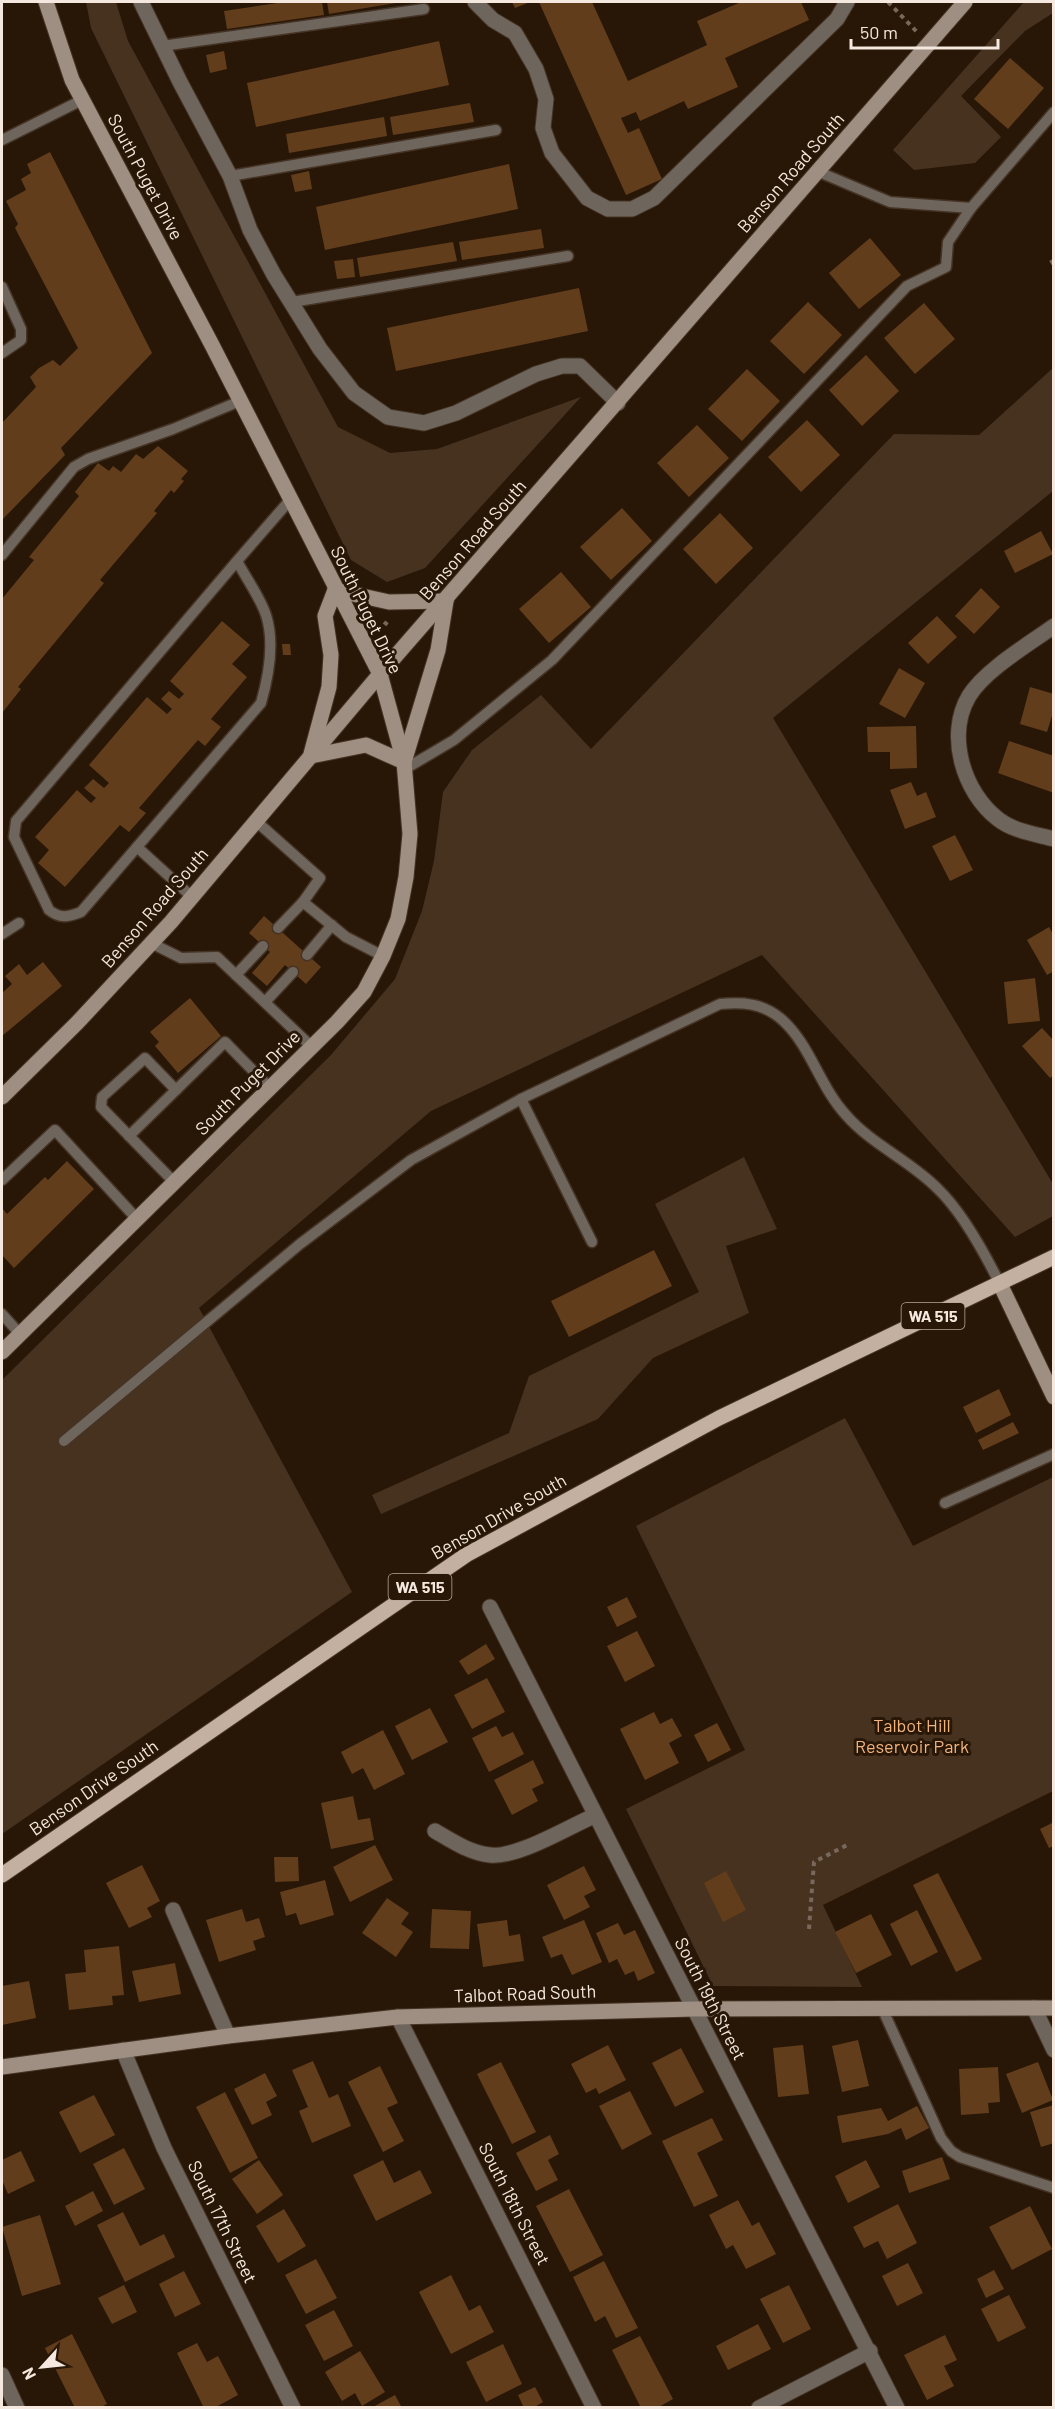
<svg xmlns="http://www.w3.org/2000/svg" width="1055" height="2409" viewBox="0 0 1055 2409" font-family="Barlow,sans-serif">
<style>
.green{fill:#47321f}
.building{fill:#623d1b}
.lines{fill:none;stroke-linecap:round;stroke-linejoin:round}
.lane-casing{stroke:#453425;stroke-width:13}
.street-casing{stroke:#453425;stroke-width:17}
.secondary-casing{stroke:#453425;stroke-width:17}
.primary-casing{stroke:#453425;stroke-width:17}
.path{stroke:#78685b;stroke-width:4;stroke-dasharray:4.5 4.5;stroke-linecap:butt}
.lane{stroke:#6e655d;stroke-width:10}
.street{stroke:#6e655d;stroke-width:15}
.secondary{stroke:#9f8f83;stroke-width:15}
.primary{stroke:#c4b0a0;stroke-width:15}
.labels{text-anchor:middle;stroke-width:6;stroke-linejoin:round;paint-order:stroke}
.shield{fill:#281707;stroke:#b8a99e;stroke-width:1.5}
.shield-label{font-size:16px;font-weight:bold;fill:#f5e8de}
.street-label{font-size:18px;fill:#f5e8de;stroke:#281707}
.park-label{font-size:18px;fill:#f2b47e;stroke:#281707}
</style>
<rect width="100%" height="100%" fill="#281707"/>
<g class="green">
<polygon points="86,2 116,2 128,41 338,427 390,453 437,449 581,397 425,568 387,582 351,560 91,28"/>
<polygon points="1024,2 1053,2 1053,13 1025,31 961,96 1001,137 975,163 914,170 893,150"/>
<polygon points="1053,368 1053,491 773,718 1053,1184 1053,1216 1015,1237 762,955 431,1111 199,1308 352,1592 2,1834 2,1380 331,1055 395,979 422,911 434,861 443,792 472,750 541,695 591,749 894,434 979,435"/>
<polygon points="744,1157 777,1229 726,1246 749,1313 653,1358 598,1419 381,1514 372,1495 509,1433 529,1376 699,1292 655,1204"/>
<polygon points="845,1418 913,1546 1053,1477 1053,1791 823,1905 862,1987 713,1986 626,1809 745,1750 636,1526"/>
</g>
<g class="building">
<polygon points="284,2 322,2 324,15 227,29 224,11"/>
<polygon points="327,2 396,2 396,3 329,14"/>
<polygon points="512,2 530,2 515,8"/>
<polygon points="539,2 592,2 628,81 707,45 697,21 741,2 801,2 809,20 725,58 738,87 688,109 684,101 640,121 636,112 621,118 628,133 639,128 662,179 626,195"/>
<polygon points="439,41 449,85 256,127 247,83"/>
<polygon points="224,51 227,69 210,73 206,55"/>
<polygon points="1010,58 1044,88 1008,129 974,99"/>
<polygon points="470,103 474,122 393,135 390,117"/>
<polygon points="384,117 387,136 289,153 286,134"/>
<polygon points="50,152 152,353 61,448 65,455 2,520 2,423 36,387 30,377 39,368 53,360 60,366 78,348 15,228 18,224 6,201 26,190 21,179 31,173 27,164"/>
<polygon points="509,164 518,209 325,250 316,207"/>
<polygon points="309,171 312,189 295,192 291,175"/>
<polygon points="541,229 544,248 462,260 459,242"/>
<polygon points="870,238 901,275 859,309 829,273"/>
<polygon points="453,242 457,261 360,277 357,258"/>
<polygon points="353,259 355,277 337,279 334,261"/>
<polygon points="579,288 588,331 396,371 387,328"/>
<polygon points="808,302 842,335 804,374 770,341"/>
<polygon points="924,303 955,339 915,374 884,338"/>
<polygon points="866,355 899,391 862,426 829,390"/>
<polygon points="747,369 780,401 742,441 708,409"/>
<polygon points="807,420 840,455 801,492 768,457"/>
<polygon points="697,425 729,458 689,497 657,463"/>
<polygon points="158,446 188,471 181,479 184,481 174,493 171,490 154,511 157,513 100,580 104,583 18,687 21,689 2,713 2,599 34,560 29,557 79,496 75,492 98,463 109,471 113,466 121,472 136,454 143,459"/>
<polygon points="622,508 652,541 611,580 580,547"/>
<polygon points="720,513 753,548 716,584 683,549"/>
<polygon points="1041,531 1053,554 1015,573 1004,551"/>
<polygon points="561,572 591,607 549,643 519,609"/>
<polygon points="981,588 1000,607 974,634 955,616"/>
<polygon points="937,616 957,637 928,664 908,643"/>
<polygon points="222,621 250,645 232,664 247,677 211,719 221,727 205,746 198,740 139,808 146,813 129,832 120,825 65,887 38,863 49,850 35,837 77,790 91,803 96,798 84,788 93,779 104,788 109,783 89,765 147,697 167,714 172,709 161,699 169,691 179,699 184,694 170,681"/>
<polygon points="282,644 290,644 291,655 283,655"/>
<polygon points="899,668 925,683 905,718 879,704"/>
<polygon points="1030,687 1054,694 1054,709 1047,732 1020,724"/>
<polygon points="916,726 917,768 890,769 890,752 868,752 867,727"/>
<polygon points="1009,741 1054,756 1054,793 998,773"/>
<polygon points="911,782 917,796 926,792 936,817 905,829 890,790"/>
<polygon points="955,835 973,870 950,881 932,846"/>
<polygon points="264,916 321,967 306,984 285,965 267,986 252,973 270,952 249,933"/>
<polygon points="1049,927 1054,936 1054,971 1047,975 1027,940"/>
<polygon points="43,962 62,986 2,1036 2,993 12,984 5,976 19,964 27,975"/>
<polygon points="1035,978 1040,1021 1008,1024 1004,982"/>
<polygon points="190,998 221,1036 178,1073 155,1046 159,1042 150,1032"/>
<polygon points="1042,1028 1054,1041 1054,1075 1050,1078 1022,1046"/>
<polygon points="67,1161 94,1189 14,1268 2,1255 2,1208 7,1214 45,1177 48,1180"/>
<polygon points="654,1250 672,1286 569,1337 551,1301"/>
<polygon points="999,1389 1011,1415 976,1433 963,1407"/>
<polygon points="1013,1422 1019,1433 983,1450 978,1440"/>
<polygon points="627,1597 637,1617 617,1627 607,1607"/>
<polygon points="637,1631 655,1666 625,1682 607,1646"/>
<polygon points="486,1644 495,1659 468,1675 459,1661"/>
<polygon points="487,1678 505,1712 472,1729 454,1695"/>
<polygon points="430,1708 448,1742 412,1760 395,1726"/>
<polygon points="654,1712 660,1724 672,1718 682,1736 669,1743 679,1763 645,1780 620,1729"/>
<polygon points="717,1723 731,1750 708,1762 694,1735"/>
<polygon points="496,1726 502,1737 513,1732 524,1754 489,1772 472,1738"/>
<polygon points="383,1730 405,1774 374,1790 363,1768 352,1774 341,1752"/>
<polygon points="533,1760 544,1783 532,1789 538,1801 512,1815 494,1780"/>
<polygon points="353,1796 358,1820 370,1818 374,1840 331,1849 321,1803"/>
<polygon points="1054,1822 1054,1846 1049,1848 1040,1829"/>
<polygon points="375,1845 393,1880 350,1902 333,1867"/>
<polygon points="274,1857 298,1857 299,1881 275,1882"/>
<polygon points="142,1865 160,1901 147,1908 152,1917 129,1928 106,1883"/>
<polygon points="584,1866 596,1890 584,1896 590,1907 564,1920 547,1885"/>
<polygon points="726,1871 746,1910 723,1922 704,1883"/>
<polygon points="938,1873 982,1959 956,1972 913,1885"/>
<polygon points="325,1880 334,1915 300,1925 296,1913 286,1916 280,1892"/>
<polygon points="387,1898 409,1913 401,1924 413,1932 396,1957 362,1933"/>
<polygon points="242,1909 246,1922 259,1918 265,1937 253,1941 256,1950 219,1962 206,1920"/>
<polygon points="432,1909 471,1911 469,1949 430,1948"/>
<polygon points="917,1910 938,1952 911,1966 890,1924"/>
<polygon points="871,1914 892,1955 856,1973 835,1932"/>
<polygon points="507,1920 509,1936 520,1934 524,1961 483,1967 477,1924"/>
<polygon points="584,1920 602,1962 572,1975 562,1954 551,1958 542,1937"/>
<polygon points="618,1923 624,1935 635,1930 655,1973 638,1981 634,1971 625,1975 617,1959 609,1963 596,1933"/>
<polygon points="119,1946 124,1995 112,1996 113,2005 69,2010 65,1974 86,1972 84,1950"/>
<polygon points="175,1963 181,1994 139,2002 132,1971"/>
<polygon points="29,1981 36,2018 2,2025 2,1986"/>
<polygon points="858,2040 869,2086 842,2092 832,2046"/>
<polygon points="608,2045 626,2080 599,2094 596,2088 586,2093 571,2064"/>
<polygon points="803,2045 809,2094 778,2097 773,2048"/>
<polygon points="681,2048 704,2092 675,2107 652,2063"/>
<polygon points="313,2061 329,2098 338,2094 351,2126 312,2143 299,2111 308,2107 292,2070"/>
<polygon points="501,2062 536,2132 512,2144 477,2074"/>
<polygon points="1038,2062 1053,2100 1022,2113 1006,2074"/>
<polygon points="380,2066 398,2103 387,2108 404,2141 383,2152 348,2082"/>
<polygon points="998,2067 1000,2102 988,2103 989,2113 961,2115 959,2069"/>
<polygon points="265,2073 277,2096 266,2102 272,2115 252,2125 234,2089"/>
<polygon points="630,2091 652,2134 622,2150 599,2106"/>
<polygon points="225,2092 258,2158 230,2173 196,2107"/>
<polygon points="94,2095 115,2135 80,2153 59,2112"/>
<polygon points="1054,2105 1054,2143 1041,2147 1030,2112"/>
<polygon points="917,2106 929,2128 906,2140 901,2128 888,2134 842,2143 837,2116 881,2108 888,2121"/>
<polygon points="712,2118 723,2140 697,2153 718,2196 694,2207 662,2141"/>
<polygon points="550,2135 559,2154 548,2160 558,2180 536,2191 516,2153"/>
<polygon points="124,2148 145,2189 114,2205 93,2164"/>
<polygon points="21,2151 35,2181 8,2194 2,2180 2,2160"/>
<polygon points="942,2157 950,2179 909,2193 902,2171"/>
<polygon points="259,2160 283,2195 257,2214 232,2179"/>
<polygon points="383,2160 394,2183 420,2170 432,2193 376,2221 353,2175"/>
<polygon points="866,2160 880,2187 848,2203 835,2176"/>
<polygon points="569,2189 603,2255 570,2272 536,2206"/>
<polygon points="93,2191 103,2211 75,2226 65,2206"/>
<polygon points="738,2200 752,2226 759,2222 776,2254 746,2269 733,2245 726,2249 709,2215"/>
<polygon points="898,2204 917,2243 887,2259 878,2241 864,2248 853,2227"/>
<polygon points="1030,2206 1052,2249 1012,2270 989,2227"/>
<polygon points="284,2209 306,2246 278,2263 256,2226"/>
<polygon points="123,2212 140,2246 164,2234 175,2257 125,2282 97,2225"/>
<polygon points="40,2215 61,2284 22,2296 2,2227"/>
<polygon points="316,2259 337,2298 306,2314 285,2275"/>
<polygon points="604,2261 638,2328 616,2338 605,2316 595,2322 573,2277"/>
<polygon points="908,2263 923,2293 897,2306 882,2276"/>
<polygon points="994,2270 1004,2289 986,2298 977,2279"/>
<polygon points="184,2271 201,2304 175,2317 159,2284"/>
<polygon points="451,2275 469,2311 480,2305 494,2332 451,2354 419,2292"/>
<polygon points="124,2285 137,2312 112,2324 98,2298"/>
<polygon points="789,2285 811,2329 783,2343 760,2299"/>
<polygon points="1009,2295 1026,2328 998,2342 981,2309"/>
<polygon points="334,2310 353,2346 324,2361 305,2325"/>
<polygon points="758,2324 771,2349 728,2370 716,2346"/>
<polygon points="72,2334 107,2404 99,2408 75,2408 45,2348"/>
<polygon points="945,2335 957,2360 944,2366 954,2386 927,2400 904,2355"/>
<polygon points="640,2336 673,2399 657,2408 641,2408 612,2350"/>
<polygon points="197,2343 207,2362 218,2356 238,2395 214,2408 204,2408 177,2353"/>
<polygon points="503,2344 522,2384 486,2402 466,2362"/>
<polygon points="360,2351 385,2392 362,2406 355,2393 342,2401 325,2372"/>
<polygon points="535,2387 543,2402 533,2408 524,2408 518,2395"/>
<polygon points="395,2395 402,2408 371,2408"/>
</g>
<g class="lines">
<g class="lane-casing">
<g id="lane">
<polyline points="162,46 424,9"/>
<polyline points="2,140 82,100"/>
<polyline points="819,172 890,202 971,208"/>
<polyline points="230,176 496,130"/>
<polyline points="2,287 21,329 21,340 2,353"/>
<polyline points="292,302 568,256"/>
<polyline points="2,555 74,467 88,459 173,429 240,401"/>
<path d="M237,561C246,578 260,597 266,615C275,643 269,675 261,703L81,912C68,917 60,919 49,910L14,837L16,821L237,561L290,500"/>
<polyline points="405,769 454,740 552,660 907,286 946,267 948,242 971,208 1054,112"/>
<polyline points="256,821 320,878 303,902 346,937 383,956"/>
<polyline points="137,847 192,897"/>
<polyline points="278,928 303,902"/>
<polyline points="2,934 19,923"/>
<polyline points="151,943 181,958 217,957 312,1047"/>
<polyline points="307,955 332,925"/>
<polyline points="236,975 263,946"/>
<polyline points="265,1002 293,972"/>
<polyline points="521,1099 592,1242"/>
<polyline points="129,1136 225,1042 270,1088"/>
<polyline points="2,1180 55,1130 137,1219"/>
<polyline points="174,1182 101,1107 102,1097 145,1058 176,1090"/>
<polyline points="2,1314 20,1334"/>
<path d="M64,1441L300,1244L411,1160L521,1099L720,1004C742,1002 762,1003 780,1018C810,1043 819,1086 846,1115C872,1145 911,1161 938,1189C962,1212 985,1254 1000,1284"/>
<polyline points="945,1503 1054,1454"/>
<polyline points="882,2008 941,2138 951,2151 960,2157 1054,2188"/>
</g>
</g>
<g class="street-casing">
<g id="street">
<polyline points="141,2 180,82 230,176 250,230 274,275 320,349 354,393 388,417 424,423 456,413 536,374 562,366 580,366 618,403"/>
<polyline points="475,2 493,20 515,33 536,69 546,99 543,128 552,153 587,198 608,209 632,209 654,198 837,19 847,2"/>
<path d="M1054,626C1029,644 985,670 969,696C946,735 963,792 998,819C1013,831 1035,834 1054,839"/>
<polyline points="490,1607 897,2408"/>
<path d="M435,1831C452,1841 470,1853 490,1855C518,1858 568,1827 594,1816"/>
<polyline points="173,1910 228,2036"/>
<polyline points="1034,2008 1054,2050"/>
<polyline points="398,2017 594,2408"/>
<polyline points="123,2050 164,2148 293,2408"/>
<polyline points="2,2375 17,2408"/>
<polyline points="759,2408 870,2351"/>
</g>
</g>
<g class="secondary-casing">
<g id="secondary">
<polyline points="335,590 389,602 446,601"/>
<polyline points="311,754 329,687 331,655 325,616 335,590"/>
<polyline points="311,756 366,745 404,762"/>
<polyline points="404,762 438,650 446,601"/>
<polyline points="2,1097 77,1023 171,922 380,674 965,2"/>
<polyline points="1000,1284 1054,1397"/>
<polyline points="2,1352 337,1022 364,992 383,956 398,919 406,877 410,834 404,762 380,674 212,345 72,80 46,2"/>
<polyline points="2,2067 228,2036 398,2017 693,2009 1054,2008"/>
</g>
</g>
<g class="primary-casing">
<polyline id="primary" points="2,1875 466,1555 719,1418 1054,1257"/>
</g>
<g class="path">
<polyline points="888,2 918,33"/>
<polyline points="1051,260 1054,265"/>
<polyline points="384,622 389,626"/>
<polyline points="809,1929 814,1862 849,1844"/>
</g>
<use href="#lane" class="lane"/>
<use href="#street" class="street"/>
<use href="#secondary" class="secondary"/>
<use href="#primary" class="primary"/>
</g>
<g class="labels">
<g class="shield">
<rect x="901.5" y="1303" width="63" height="26" rx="4.5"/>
<rect x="388.5" y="1574" width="63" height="26" rx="4.5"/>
</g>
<g class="shield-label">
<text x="933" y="1322">WA 515</text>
<text x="420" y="1593">WA 515</text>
</g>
<g class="street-label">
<text transform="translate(791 173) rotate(-49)" y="6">Benson Road South</text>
<text transform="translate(145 177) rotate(62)" y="6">South Puget Drive</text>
<text transform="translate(473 540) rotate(-49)" y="6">Benson Road South</text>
<text transform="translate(366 610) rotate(64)" y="6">South Puget Drive</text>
<text transform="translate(155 908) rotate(-49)" y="6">Benson Road South</text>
<text transform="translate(248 1083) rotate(-45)" y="6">South Puget Drive</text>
<text transform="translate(499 1517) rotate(-30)" y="6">Benson Drive South</text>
<text transform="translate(94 1788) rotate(-35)" y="6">Benson Drive South</text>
<text transform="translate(525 1994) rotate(-2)" y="6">Talbot Road South</text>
<text transform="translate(710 1999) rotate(63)" y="6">South 19th Street</text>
<text transform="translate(514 2204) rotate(63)" y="6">South 18th Street</text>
<text transform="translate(222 2222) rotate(64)" y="6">South 17th Street</text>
</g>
<g class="park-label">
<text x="912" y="1732">Talbot Hill<tspan x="912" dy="21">Reservoir Park</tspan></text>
</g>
</g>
<rect width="1055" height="2409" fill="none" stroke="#f5e8de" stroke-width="6"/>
<g transform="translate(42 2367) rotate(243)" stroke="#281707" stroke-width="4.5" paint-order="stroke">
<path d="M0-4.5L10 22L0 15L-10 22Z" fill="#f5e8de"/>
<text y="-9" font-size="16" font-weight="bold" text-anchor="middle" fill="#f5e8de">N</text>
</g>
<path d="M851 39v9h147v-9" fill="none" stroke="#f5e8de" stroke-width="3"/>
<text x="860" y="39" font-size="18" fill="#f5e8de" stroke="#281707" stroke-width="4.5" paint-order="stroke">50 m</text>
</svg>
